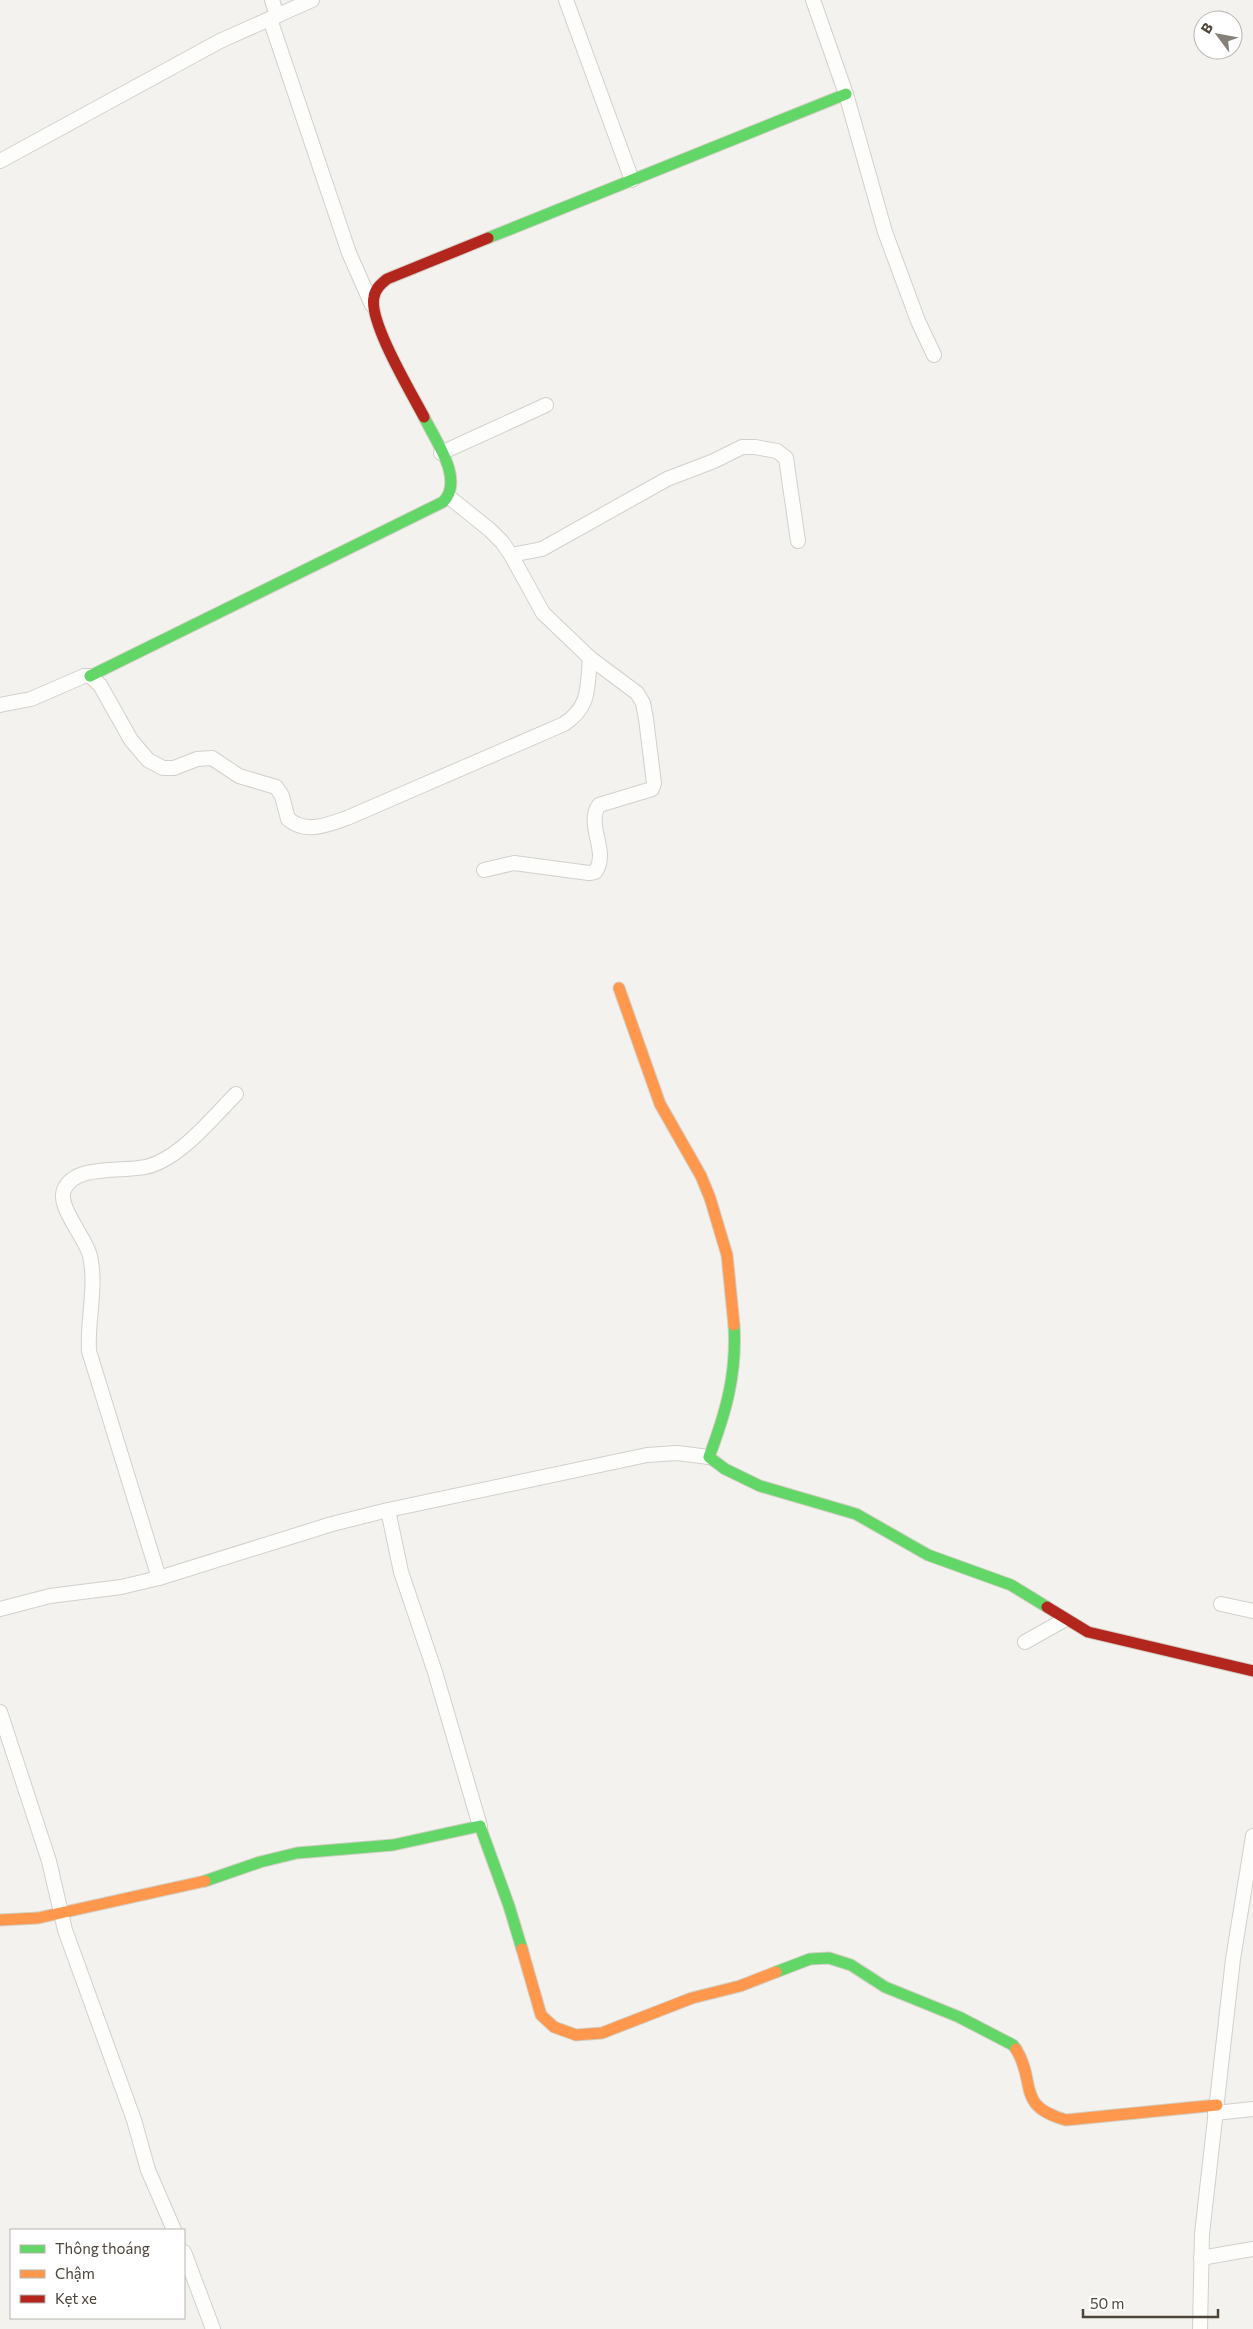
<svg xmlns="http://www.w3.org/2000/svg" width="1253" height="2329" viewBox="0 0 1253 2329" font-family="Commissioner,sans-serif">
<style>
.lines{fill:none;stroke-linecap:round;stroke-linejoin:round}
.street-casing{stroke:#d2d0cb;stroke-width:16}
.fast-casing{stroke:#d3cfc5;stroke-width:13}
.slow-casing{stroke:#d3cfc5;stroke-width:13}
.jam-casing{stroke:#d3cfc5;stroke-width:13}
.street{stroke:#fdfdfc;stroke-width:14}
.fast{stroke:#63d668;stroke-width:11}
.slow{stroke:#ff974d;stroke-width:11}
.jam{stroke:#b3261e;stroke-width:11}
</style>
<rect width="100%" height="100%" fill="#f4f2ee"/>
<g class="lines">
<g class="street-casing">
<g id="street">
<polyline points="272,0 277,16"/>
<polyline points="566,0 632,180"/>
<polyline points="813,0 846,94 885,232 918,321 934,355"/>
<polyline points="270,19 349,253 372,305"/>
<polyline points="0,161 220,41 312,0"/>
<polyline points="441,453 546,405"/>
<path d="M449,497L490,530L502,542L511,555L543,613L590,658L637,693L643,703L646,719L654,783L652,789L599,805C585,825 610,852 595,872L589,873L514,863L484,870"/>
<polyline points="511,555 542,549 667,479 714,461 742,447 755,447 777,451 786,458 798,541"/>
<path d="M0,705L31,699L84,676H90L100,685L131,740L148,760L163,768H174L197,759L212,758L239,776L276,787L282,796L288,819C306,834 327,825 347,818L564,724C591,706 587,687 590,658"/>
<polyline points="388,1510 401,1572 435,1672 480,1826"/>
<path d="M159,1578L89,1351C87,1320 97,1287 90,1256C86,1238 57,1207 64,1190C74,1164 122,1172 145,1167C179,1160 212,1118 236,1094"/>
<polyline points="1221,1604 1253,1611"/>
<polyline points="0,1609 50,1596 121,1587 159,1578 332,1524 388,1510 647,1455 677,1453 709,1457"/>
<polyline points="1025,1642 1064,1620"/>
<polyline points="0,1712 49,1861 65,1930 134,2120 148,2170 174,2230"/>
<polyline points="1215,2113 1253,2109"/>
<polyline points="184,2252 213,2329"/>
<polyline points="1201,2258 1253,2249"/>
<polyline points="1200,2329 1202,2234 1233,1959 1253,1836"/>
</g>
</g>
<g class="fast-casing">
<g id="fast">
<polyline points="488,238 846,94"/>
<path d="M90,676L443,502C465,480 435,440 424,417"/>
<path d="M734,1325C737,1374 726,1412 709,1457L725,1469L760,1486L856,1514L928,1555L1011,1585L1047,1607"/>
<polyline points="205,1881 260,1862 297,1853 393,1845 480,1826 509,1906 522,1949"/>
<polyline points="776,1972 810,1959 829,1958 851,1965 885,1987 959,2017 1013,2045 1016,2049"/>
</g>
</g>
<g class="slow-casing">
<g id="slow">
<polyline points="619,988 660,1104 701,1176 710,1198 727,1255 734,1325"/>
<polyline points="0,1920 38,1918 205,1881"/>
<polyline points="522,1949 541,2015 554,2027 576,2035 602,2033 692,1998 740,1986 776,1972"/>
<path d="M1016,2049C1037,2083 1015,2106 1066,2120L1217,2105"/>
</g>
</g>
<g class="jam-casing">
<g id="jam">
<path d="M424,417C412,394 368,321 374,297C375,289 381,284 387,279L488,238"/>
<polyline points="1047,1607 1088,1632 1253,1671"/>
</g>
</g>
<use href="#street" class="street"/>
<use href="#fast" class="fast"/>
<use href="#slow" class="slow"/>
<use href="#jam" class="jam"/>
</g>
<rect x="10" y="2229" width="175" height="90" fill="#ffffff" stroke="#b7b4b0"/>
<rect x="20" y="2245" width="25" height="8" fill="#63d668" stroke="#b7b4b0"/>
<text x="55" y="2254" font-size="15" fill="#4b4439">Thông thoáng</text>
<rect x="20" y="2270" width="25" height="8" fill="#ff974d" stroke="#b7b4b0"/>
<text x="55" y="2279" font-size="15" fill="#4b4439">Chậm</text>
<rect x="20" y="2295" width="25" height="8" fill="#b3261e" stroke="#b7b4b0"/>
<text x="55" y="2304" font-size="15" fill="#4b4439">Kẹt xe</text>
<g transform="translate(1218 35) rotate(302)"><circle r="24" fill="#ffffff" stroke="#b7b4b0"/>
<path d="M0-4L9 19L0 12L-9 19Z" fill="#868178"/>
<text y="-8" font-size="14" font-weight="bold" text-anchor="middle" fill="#4b4439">B</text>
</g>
<path d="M1083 2309v8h135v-8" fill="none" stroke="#4b4439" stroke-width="2.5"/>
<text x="1090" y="2309" font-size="15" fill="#4b4439" stroke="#ffffff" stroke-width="4" paint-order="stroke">50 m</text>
</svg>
